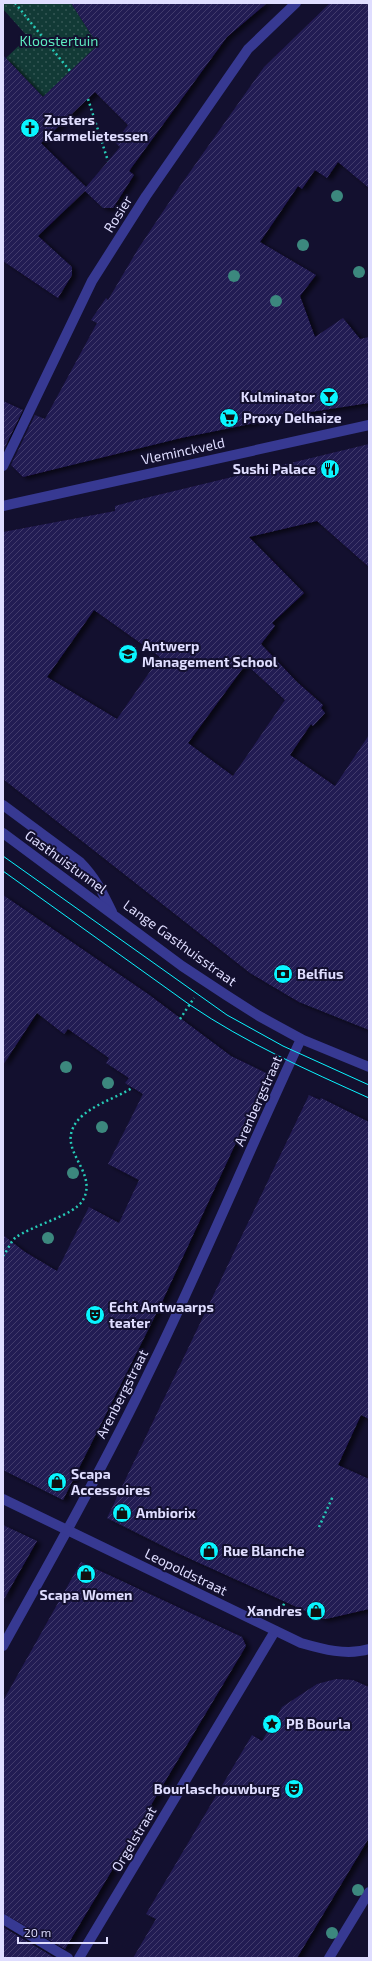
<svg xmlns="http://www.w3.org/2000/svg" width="372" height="1961" viewBox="0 0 372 1961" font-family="'Exo 2',sans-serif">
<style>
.garden{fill:url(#garden-dots)}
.building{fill:url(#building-hatch);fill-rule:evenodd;filter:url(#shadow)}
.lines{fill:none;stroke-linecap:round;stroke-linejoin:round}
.path{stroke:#26cbb7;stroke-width:2.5;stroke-dasharray:2 3;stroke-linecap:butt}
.pedestrian{stroke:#373992;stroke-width:10}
.minor{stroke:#373992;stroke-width:10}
.tertiary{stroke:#373992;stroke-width:10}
.tram{stroke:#09f5ff;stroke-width:1}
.tree{fill:#3c887e}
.labels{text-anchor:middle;stroke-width:4;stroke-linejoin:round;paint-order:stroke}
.park-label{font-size:14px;fill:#5debbf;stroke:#13102f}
.poi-label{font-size:14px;font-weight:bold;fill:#dfddff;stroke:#13102f;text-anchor:start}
.street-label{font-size:14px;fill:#dfddff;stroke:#13102f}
</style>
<defs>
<pattern id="garden-dots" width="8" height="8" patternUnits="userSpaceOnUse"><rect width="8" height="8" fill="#123a36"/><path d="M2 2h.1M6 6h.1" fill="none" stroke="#345654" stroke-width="1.8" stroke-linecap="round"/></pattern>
<pattern id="building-hatch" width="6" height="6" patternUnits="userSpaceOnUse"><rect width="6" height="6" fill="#221a52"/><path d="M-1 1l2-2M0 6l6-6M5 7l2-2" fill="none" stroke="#423b6c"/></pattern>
<filter id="shadow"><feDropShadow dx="4.5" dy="2.5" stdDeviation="2" flood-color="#0009"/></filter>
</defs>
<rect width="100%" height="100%" fill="#13102f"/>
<polygon class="garden" points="3,3 71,3 98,45 43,97 6,58 28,37 3,9"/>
<g class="building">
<path d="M71,3H267L227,37L129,171L134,175L113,208H103L85,191L38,236L72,267V275L58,298L3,261V55L43,97L98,45ZM95,92L128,125L115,142L120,147L86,187L41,143Z"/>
<polygon points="330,3 369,3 369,188 338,162 327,178 315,170 302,189 298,186 260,242 316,275 300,296 315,337 343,318 360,339 369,337 369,403 304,413 181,438 23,477 11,465 35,415 45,419 97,323 91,320 106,298 108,300 138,249 180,186 264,67"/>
<polygon points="3,401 23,410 3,451"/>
<path d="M369,444V567L317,521L249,537L304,593L272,623L275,626L261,644L297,682L323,705L321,708L325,713L313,726L311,724L290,755L335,786L369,735V1030L299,1002L250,973L3,779V532L115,511V506L137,500ZM94,610L160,657L117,719L47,677ZM246,664L285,700L233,776L188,743Z"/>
<polygon points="3,895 148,994 231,1056 268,1074 162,1302 63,1500 3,1470 3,1235 25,1252 57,1271 89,1207 119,1223 139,1180 108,1164 143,1094 125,1083 129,1078 106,1063 109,1058 68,1029 64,1034 37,1013 3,1065"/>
<polygon points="309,1095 320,1100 321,1098 369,1122 369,1419 361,1415 338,1465 369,1479 369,1609 326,1619 323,1619 175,1552 107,1518"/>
<polygon points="3,1525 37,1541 3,1601"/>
<polygon points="81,1562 242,1637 246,1646 65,1949 3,1913 3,1701"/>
<polygon points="336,1679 353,1680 369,1687 369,1838 297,1958 133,1958 156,1919 146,1914 252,1735 262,1741 282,1707 317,1684"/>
<polygon points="3,1927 55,1958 3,1958"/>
</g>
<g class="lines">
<g class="path">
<polyline points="15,3 70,71"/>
<polyline points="88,99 108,161"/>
<polyline points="180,1019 194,998"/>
<path d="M3,1256C7,1251 10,1243 15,1238C32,1225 74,1216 83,1200C100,1169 49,1147 82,1116C97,1103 116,1098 132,1088"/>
<polyline points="319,1527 333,1496"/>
<polyline points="281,1610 285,1602"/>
</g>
<g class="pedestrian">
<polyline points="3,1919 68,1958"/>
<polyline points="79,1958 275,1631"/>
<polyline points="329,1958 369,1892"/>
</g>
<g class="minor">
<polyline points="3,466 92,281 146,196 248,49 296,3"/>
<polyline points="3,506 369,425"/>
<path d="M3,1646C55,1553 107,1460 153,1364C205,1257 251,1146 301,1039"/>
</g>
<g class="tertiary">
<path d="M3,805L80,862C95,877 103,893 112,912"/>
<polyline points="3,833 182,966 226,995 259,1016 301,1039 369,1067"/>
<path d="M3,1499L301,1643C322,1649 347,1656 369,1649"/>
</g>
<g class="tram">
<polyline points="3,856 227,1015 283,1046 369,1085"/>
<path d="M3,871L190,1005C246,1043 307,1070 369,1098"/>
</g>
</g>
<g class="tree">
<circle cx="337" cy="196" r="6"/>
<circle cx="303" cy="245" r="6"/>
<circle cx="359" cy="272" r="6"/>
<circle cx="234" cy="276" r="6"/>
<circle cx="276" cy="301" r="6"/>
<circle cx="66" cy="1067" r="6"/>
<circle cx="108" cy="1083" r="6"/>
<circle cx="102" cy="1127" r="6"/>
<circle cx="73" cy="1173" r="6"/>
<circle cx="48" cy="1238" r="6"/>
<circle cx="358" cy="1890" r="6"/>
<circle cx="332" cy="1933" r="6"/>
</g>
<defs>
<g id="church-disc" transform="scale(1)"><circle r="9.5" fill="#09f5ff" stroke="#13102f"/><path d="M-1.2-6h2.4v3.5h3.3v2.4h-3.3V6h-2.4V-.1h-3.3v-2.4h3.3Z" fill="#111"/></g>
<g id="bar-disc" transform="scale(1)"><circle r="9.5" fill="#09f5ff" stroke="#13102f"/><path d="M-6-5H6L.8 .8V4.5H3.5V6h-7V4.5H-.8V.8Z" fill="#111"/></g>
<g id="supermarket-disc" transform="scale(1)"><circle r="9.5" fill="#09f5ff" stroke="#13102f"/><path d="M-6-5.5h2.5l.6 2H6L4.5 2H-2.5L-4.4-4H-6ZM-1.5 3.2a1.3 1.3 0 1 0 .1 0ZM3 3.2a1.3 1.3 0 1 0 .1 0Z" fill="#111"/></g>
<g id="restaurant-disc" transform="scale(1)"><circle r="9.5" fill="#09f5ff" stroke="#13102f"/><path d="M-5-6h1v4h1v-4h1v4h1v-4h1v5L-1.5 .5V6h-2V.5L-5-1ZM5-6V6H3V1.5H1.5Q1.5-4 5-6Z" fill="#111"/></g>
<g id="university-disc" transform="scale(1)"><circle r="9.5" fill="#09f5ff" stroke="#13102f"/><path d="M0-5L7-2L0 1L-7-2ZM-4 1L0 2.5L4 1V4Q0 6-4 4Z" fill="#111"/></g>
<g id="bank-disc" transform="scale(1)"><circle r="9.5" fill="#09f5ff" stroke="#13102f"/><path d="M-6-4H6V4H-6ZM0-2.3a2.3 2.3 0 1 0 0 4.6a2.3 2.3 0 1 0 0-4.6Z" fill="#111"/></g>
<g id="theatre-disc" transform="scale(1)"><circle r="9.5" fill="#09f5ff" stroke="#13102f"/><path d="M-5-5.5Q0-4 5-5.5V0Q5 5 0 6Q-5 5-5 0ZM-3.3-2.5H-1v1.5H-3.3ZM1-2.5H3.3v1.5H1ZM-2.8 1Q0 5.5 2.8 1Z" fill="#111"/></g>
<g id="shop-disc" transform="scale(1)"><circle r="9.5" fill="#09f5ff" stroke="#13102f"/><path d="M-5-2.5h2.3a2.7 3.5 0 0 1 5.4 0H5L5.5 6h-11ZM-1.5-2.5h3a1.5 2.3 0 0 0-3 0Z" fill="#111"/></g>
<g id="sight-disc" transform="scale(1)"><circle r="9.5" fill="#09f5ff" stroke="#13102f"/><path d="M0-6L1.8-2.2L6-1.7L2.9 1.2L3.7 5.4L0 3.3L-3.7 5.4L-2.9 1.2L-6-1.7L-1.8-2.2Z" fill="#111"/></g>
</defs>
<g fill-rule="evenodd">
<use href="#church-disc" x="30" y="128"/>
<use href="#bar-disc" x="329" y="397"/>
<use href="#supermarket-disc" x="229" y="418"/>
<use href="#restaurant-disc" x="330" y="469"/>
<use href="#university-disc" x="128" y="654"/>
<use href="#bank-disc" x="283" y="974"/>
<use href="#theatre-disc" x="95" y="1315"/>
<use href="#shop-disc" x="57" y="1482"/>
<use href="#shop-disc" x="122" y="1513"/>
<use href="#shop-disc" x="209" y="1551"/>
<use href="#shop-disc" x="86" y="1574"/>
<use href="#shop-disc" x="316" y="1611"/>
<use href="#sight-disc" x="272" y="1724"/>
<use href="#theatre-disc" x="294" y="1789"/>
</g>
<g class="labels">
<g class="park-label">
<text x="59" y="46">Kloostertuin</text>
</g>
<g class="poi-label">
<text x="44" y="125">Zusters<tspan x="44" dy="16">Karmelietessen</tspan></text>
<text x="315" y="402" text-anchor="end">Kulminator</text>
<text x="243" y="423">Proxy Delhaize</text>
<text x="316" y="474" text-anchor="end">Sushi Palace</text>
<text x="142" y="651">Antwerp<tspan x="142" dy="16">Management School</tspan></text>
<text x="297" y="979">Belfius</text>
<text x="109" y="1312">Echt Antwaarps<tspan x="109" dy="16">teater</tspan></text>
<text x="71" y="1479">Scapa<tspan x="71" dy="16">Accessoires</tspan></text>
<text x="136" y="1518">Ambiorix</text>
<text x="223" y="1556">Rue Blanche</text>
<text x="86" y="1600" text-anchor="middle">Scapa Women</text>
<text x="302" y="1616" text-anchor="end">Xandres</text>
<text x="286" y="1729">PB Bourla</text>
<text x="280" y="1794" text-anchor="end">Bourlaschouwburg</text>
</g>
<g class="street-label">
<text transform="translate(118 214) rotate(-58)" y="5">Rosier</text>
<text transform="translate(183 451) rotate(-12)" y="5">Vleminckveld</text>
<text transform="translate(66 862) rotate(36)" y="5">Gasthuistunnel</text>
<text transform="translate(180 943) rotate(36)" y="5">Lange Gasthuisstraat</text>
<text transform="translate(258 1101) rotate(-66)" y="5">Arenbergstraat</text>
<text transform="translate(122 1394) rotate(-63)" y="5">Arenbergstraat</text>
<text transform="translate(186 1572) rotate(26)" y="5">Leopoldstraat</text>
<text transform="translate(134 1839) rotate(-59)" y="5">Orgelstraat</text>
</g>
</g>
<rect width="372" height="1961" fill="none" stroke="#dfddff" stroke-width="8"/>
<path d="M18 1937v6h89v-6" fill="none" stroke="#dfddff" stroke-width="2"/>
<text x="24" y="1937" font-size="12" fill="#dfddff" stroke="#13102f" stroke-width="3" paint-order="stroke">20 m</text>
</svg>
